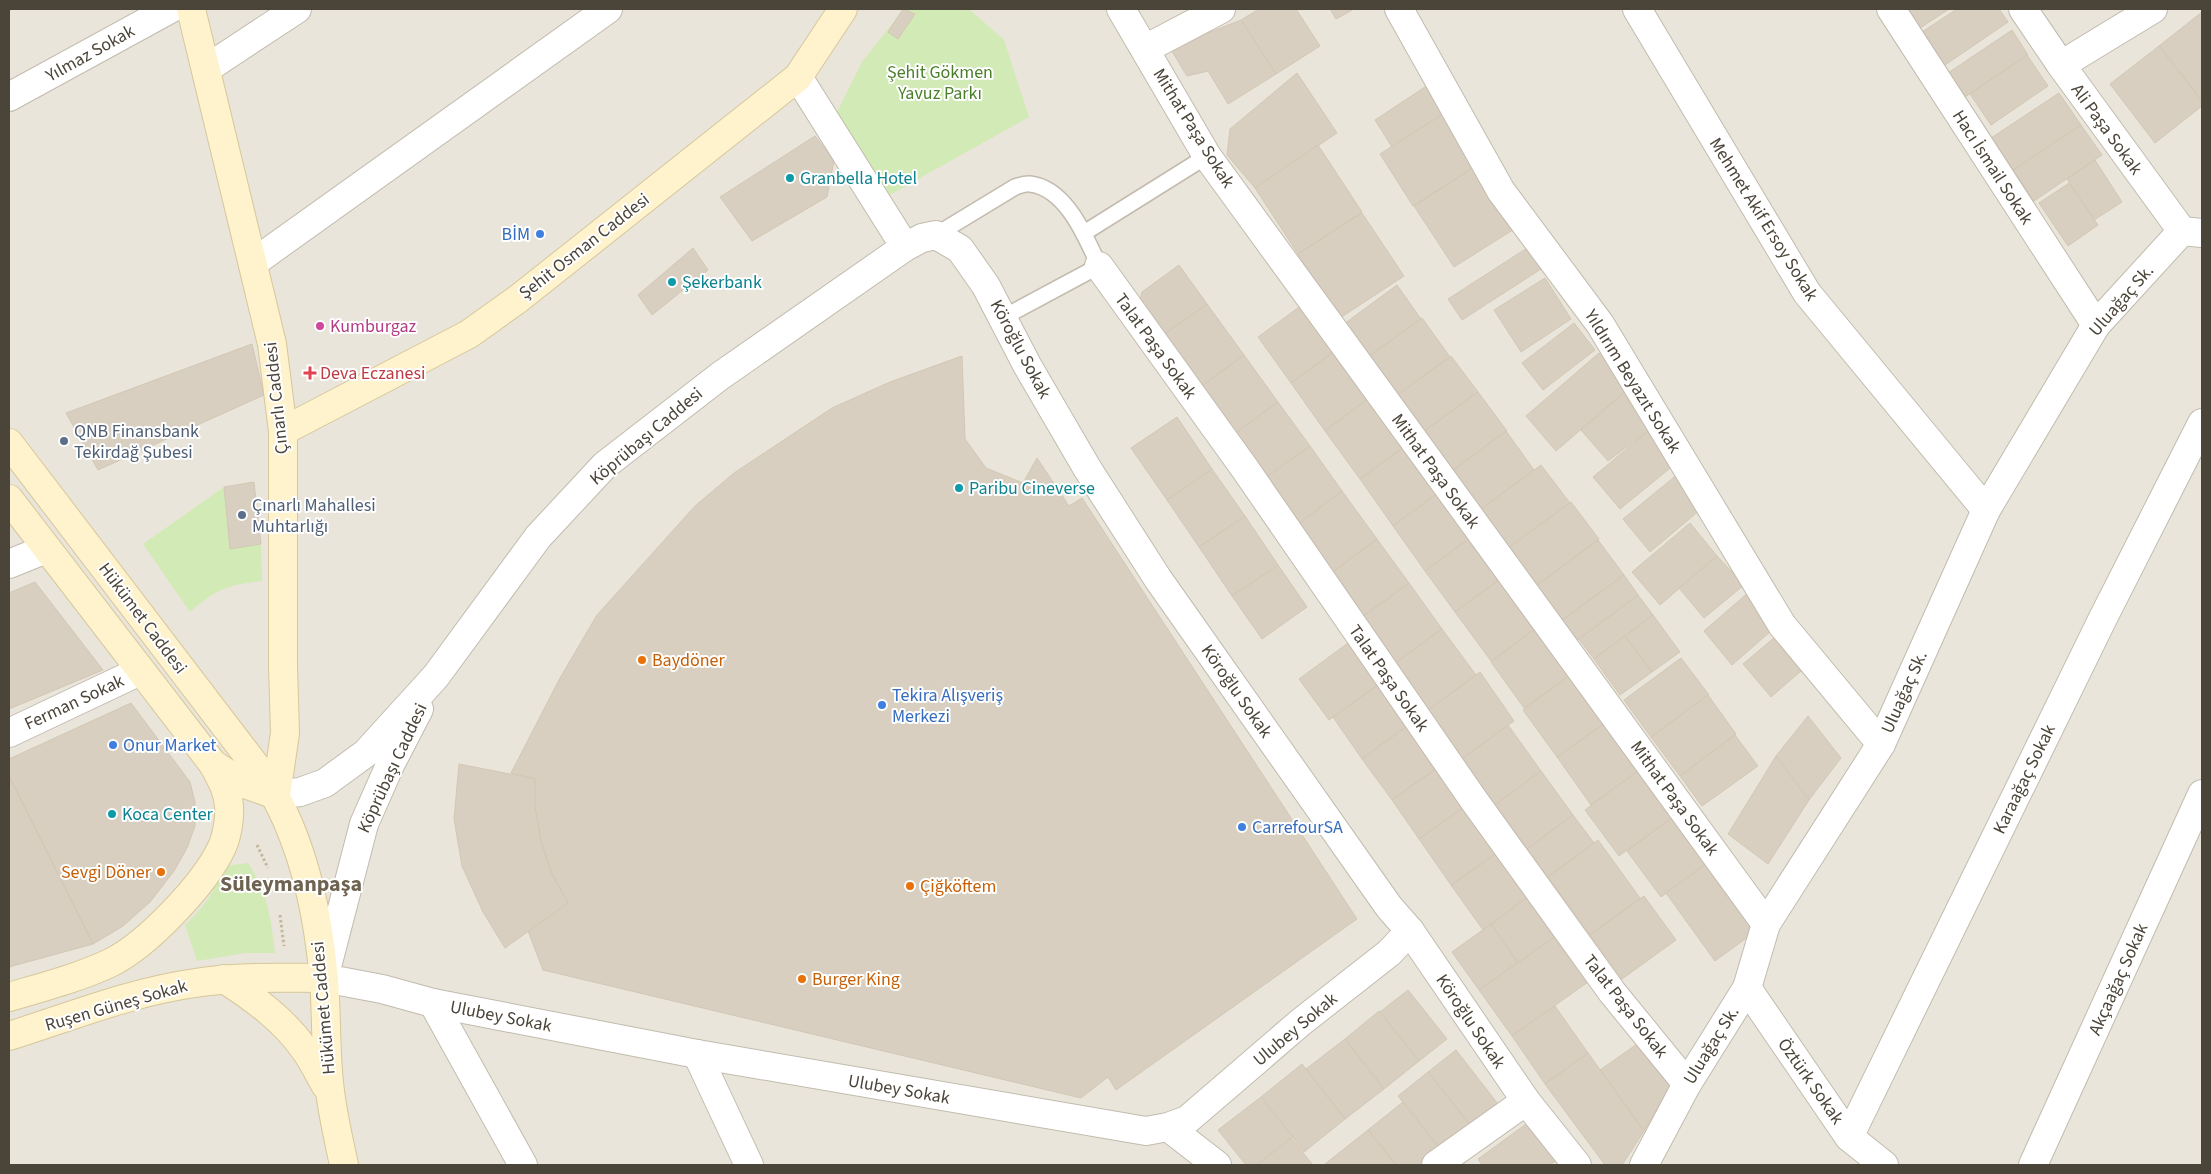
<svg xmlns="http://www.w3.org/2000/svg" width="2211" height="1174" viewBox="0 0 2211 1174" font-family="'Source Sans 3',sans-serif">
<style>
.residential{fill:#eae5da}
.green{fill:#d2eab5}
.building{fill:#d8cfc1;stroke:#d3c7b4}
.lines{fill:none;stroke-linecap:round;stroke-linejoin:round}
.lane-casing{stroke:#c2bbae;stroke-width:18}
.street-casing{stroke:#c2bbae;stroke-width:30}
.secondary-casing{stroke:#d6c79b;stroke-width:30}
.path{stroke:#c4b79f;stroke-width:3;stroke-dasharray:2.5 2.5;stroke-linecap:butt}
.lane{stroke:#fff;stroke-width:15}
.street{stroke:#fff;stroke-width:28}
.secondary{stroke:#fff3cd;stroke-width:28}
.culture-dot{fill:#0f9aa8;stroke:#fff;stroke-width:2}
.shop-dot{fill:#3f7fe0;stroke:#fff;stroke-width:2}
.hotel-dot{fill:#d1479c;stroke:#fff;stroke-width:2}
.health-dot{fill:#e0444e;stroke:#fff;stroke-width:2}
.service-dot{fill:#5c6f8a;stroke:#fff;stroke-width:2}
.food-dot{fill:#e8710a;stroke:#fff;stroke-width:2}
.labels{text-anchor:middle;stroke-width:4;stroke-linejoin:round;paint-order:stroke}
.street-label{font-size:18px;fill:#4b4439;stroke:#fff}
.park-label{font-size:18px;fill:#4a7f2a;stroke:#fff}
.culture-label{font-size:18px;fill:#0d838f;stroke:#fff;text-anchor:start}
.shop-label{font-size:18px;fill:#366cbe;stroke:#fff;text-anchor:start}
.hotel-label{font-size:18px;fill:#b23c85;stroke:#fff;text-anchor:start}
.health-label{font-size:18px;fill:#be3a42;stroke:#fff;text-anchor:start}
.service-label{font-size:18px;fill:#4e5e75;stroke:#fff;text-anchor:start}
.food-label{font-size:18px;fill:#c56008;stroke:#fff;text-anchor:start}
.district-label{font-size:22px;font-weight:bold;fill:#6e6250;stroke:#fff}
</style>
<rect width="100%" height="100%" fill="#f6f3ec"/>
<rect class="residential" x="9" y="9" width="2193" height="1156"/>
<g class="green">
<polygon points="904,9 969,9 1004,40 1029,117 886,197 835,116 862,62"/>
<path d="M224,487L230,548L261,544L262,581C228,585 216,589 190,612L143,544Z"/>
<path d="M248,863C268,892 271,919 275,953H245L197,961L185,925C204,908 215,890 225,866Z"/>
</g>
<g class="building">
<polygon points="903,9 915,14 898,39 888,32"/>
<polygon points="1259,9 1296,9 1320,46 1276,74 1241,20"/>
<polygon points="1330,9 1354,9 1336,19"/>
<polygon points="1907,9 1949,9 1920,28"/>
<polygon points="1957,9 1999,9 2008,22 1945,65 1922,32"/>
<polygon points="2202,12 2202,101 2159,46"/>
<polygon points="1241,20 1276,74 1228,104 1208,71 1187,76 1170,48"/>
<polygon points="2012,30 2028,55 1965,97 1948,73"/>
<polygon points="2159,46 2202,101 2202,106 2155,143 2110,84"/>
<polygon points="2027,55 2048,86 1991,125 1970,94"/>
<polygon points="1297,73 1337,133 1255,188 1227,155 1230,129"/>
<polygon points="1428,85 1446,112 1392,147 1375,120"/>
<polygon points="2059,93 2081,125 2013,170 1991,138"/>
<polygon points="1446,112 1479,164 1413,206 1380,154"/>
<polygon points="2081,125 2102,155 2034,201 2013,170"/>
<polygon points="815,136 834,160 827,197 752,241 720,197"/>
<polygon points="1318,145 1362,212 1298,254 1255,188"/>
<polygon points="2095,160 2122,202 2094,220 2067,179"/>
<polygon points="1479,164 1519,226 1454,267 1414,206"/>
<polygon points="2069,183 2098,225 2068,246 2039,203"/>
<polygon points="1362,213 1404,276 1340,318 1298,254"/>
<polygon points="693,248 708,270 652,315 638,295"/>
<polygon points="1527,248 1541,269 1462,320 1448,299"/>
<polygon points="1179,265 1207,304 1159,338 1138,309 1142,292"/>
<polygon points="1545,278 1571,319 1521,352 1494,310"/>
<polygon points="1397,285 1421,319 1368,357 1344,324"/>
<polygon points="1207,304 1244,355 1196,390 1159,338"/>
<polygon points="1302,305 1335,351 1291,383 1258,337"/>
<polygon points="1422,318 1450,357 1396,396 1368,357"/>
<polygon points="1574,323 1595,350 1543,390 1522,363"/>
<polygon points="252,344 264,395 98,470 66,413"/>
<polygon points="1335,351 1369,398 1325,431 1291,383"/>
<polygon points="1599,353 1629,388 1556,451 1526,416"/>
<polygon points="1244,355 1278,402 1230,437 1196,390"/>
<polygon points="962,356 965,439 986,468 1023,483 1037,458 1069,506 1082,498 1357,919 1116,1090 1108,1077 1081,1098 543,970 528,931 568,903 551,872 541,841 535,807 535,779 511,773 560,678 597,615 695,506 734,473 832,408 890,382"/>
<polygon points="1451,356 1478,392 1423,432 1396,396"/>
<polygon points="1626,391 1656,425 1608,461 1581,430"/>
<polygon points="1478,392 1507,431 1452,471 1423,432"/>
<polygon points="1369,398 1404,447 1360,479 1325,431"/>
<polygon points="1278,402 1310,446 1262,481 1230,437"/>
<polygon points="1177,417 1212,469 1167,500 1131,448"/>
<polygon points="1653,427 1680,460 1620,509 1593,477"/>
<polygon points="1506,431 1534,470 1480,510 1452,471"/>
<polygon points="1310,446 1342,491 1294,527 1261,481"/>
<polygon points="1404,447 1438,493 1393,526 1360,479"/>
<polygon points="1541,465 1570,503 1508,548 1480,510"/>
<polygon points="1212,469 1245,516 1199,547 1167,500"/>
<polygon points="1679,473 1706,505 1650,552 1623,519"/>
<polygon points="254,482 261,544 230,549 224,487"/>
<polygon points="1342,491 1377,539 1329,575 1294,527"/>
<polygon points="1438,493 1470,538 1425,571 1393,526"/>
<polygon points="1571,502 1599,539 1536,586 1508,548"/>
<polygon points="1245,516 1278,565 1232,596 1199,547"/>
<polygon points="1690,523 1717,556 1660,605 1632,572"/>
<polygon points="1470,538 1500,579 1455,612 1425,571"/>
<polygon points="1377,539 1409,583 1361,618 1329,575"/>
<polygon points="1598,540 1624,575 1561,621 1536,586"/>
<polygon points="1717,556 1744,585 1704,618 1679,588"/>
<polygon points="1278,565 1307,607 1262,639 1232,596"/>
<polygon points="1624,575 1638,595 1576,641 1561,621"/>
<polygon points="1500,579 1536,628 1491,661 1455,612"/>
<polygon points="35,582 103,670 9,709 9,593"/>
<polygon points="1409,583 1442,629 1394,664 1361,618"/>
<polygon points="1750,591 1779,624 1732,665 1704,631"/>
<polygon points="1638,595 1653,615 1594,659 1579,639"/>
<polygon points="1653,615 1680,652 1652,672 1625,636"/>
<polygon points="1536,628 1570,675 1524,708 1491,662"/>
<polygon points="1442,629 1476,675 1427,711 1394,664"/>
<polygon points="1781,632 1808,665 1771,697 1743,664"/>
<polygon points="1625,636 1652,672 1620,695 1594,659"/>
<polygon points="1348,643 1378,685 1329,720 1299,679"/>
<polygon points="1681,658 1709,695 1651,737 1624,700"/>
<polygon points="1480,672 1514,721 1462,759 1427,711"/>
<polygon points="1570,675 1605,723 1557,757 1523,710"/>
<polygon points="1378,685 1407,726 1362,759 1333,717"/>
<polygon points="1708,695 1736,734 1680,776 1651,737"/>
<polygon points="131,703 190,782 195,802 195,826 187,848 174,871 150,902 123,926 93,944 9,776 9,759"/>
<polygon points="1808,716 1841,758 1809,800 1776,756"/>
<polygon points="1605,723 1639,770 1591,805 1557,757"/>
<polygon points="1508,725 1541,771 1495,805 1462,759"/>
<polygon points="1407,726 1437,768 1392,800 1362,759"/>
<polygon points="1735,735 1758,766 1702,806 1680,776"/>
<polygon points="1776,756 1809,800 1768,864 1728,834"/>
<polygon points="459,764 535,779 535,807 541,841 551,872 568,903 505,948 483,912 462,866 454,819"/>
<polygon points="1437,768 1464,807 1419,839 1392,800"/>
<polygon points="1639,770 1673,817 1619,856 1585,810"/>
<polygon points="1541,771 1573,815 1527,849 1495,805"/>
<polygon points="9,776 93,944 9,967"/>
<polygon points="1464,807 1497,853 1451,885 1419,839"/>
<polygon points="1573,815 1594,843 1548,877 1527,849"/>
<polygon points="1673,817 1706,864 1661,897 1627,851"/>
<polygon points="1598,840 1640,898 1590,935 1548,877"/>
<polygon points="1497,853 1528,897 1483,930 1451,885"/>
<polygon points="1706,864 1756,931 1715,961 1666,893"/>
<polygon points="1644,896 1676,940 1622,979 1590,935"/>
<polygon points="1528,897 1556,936 1518,963 1491,924"/>
<polygon points="1491,924 1518,963 1479,990 1452,952"/>
<polygon points="1556,936 1588,982 1512,1036 1479,990"/>
<polygon points="1408,990 1447,1039 1419,1061 1380,1012"/>
<polygon points="1555,1006 1588,1053 1545,1084 1512,1036"/>
<polygon points="1379,1011 1419,1061 1384,1089 1345,1039"/>
<polygon points="1345,1039 1384,1089 1345,1119 1306,1069"/>
<polygon points="1640,1042 1671,1085 1644,1131 1600,1070"/>
<polygon points="1456,1050 1498,1104 1471,1126 1428,1072"/>
<polygon points="1588,1053 1644,1131 1622,1165 1605,1165 1545,1084"/>
<polygon points="1302,1064 1345,1119 1304,1152 1261,1097"/>
<polygon points="1428,1072 1471,1126 1441,1150 1398,1096"/>
<polygon points="1261,1097 1293,1137 1257,1165 1246,1165 1218,1130"/>
<polygon points="1403,1102 1441,1150 1422,1165 1396,1165 1368,1130"/>
<polygon points="1533,1119 1561,1157 1550,1165 1482,1165 1478,1159"/>
<polygon points="1368,1130 1396,1165 1325,1165 1325,1164"/>
<polygon points="1291,1138 1313,1165 1257,1165"/>
</g>
<g class="lines">
<g class="lane-casing">
<g id="lane">
<polyline points="1084,233 1207,156"/>
<path d="M936,235L1015,187C1019,186 1026,183 1030,184C1066,188 1086,237 1099,266L1004,317"/>
</g>
</g>
<g class="street-casing">
<g id="street">
<polyline points="1121,9 1207,156 1766,924"/>
<polyline points="1399,9 1501,191 1600,324 1782,625 1881,744"/>
<polyline points="1637,9 1807,293 1986,510"/>
<polyline points="1891,9 2096,325"/>
<polyline points="2023,9 2061,65 2182,231 2202,233"/>
<polyline points="1145,49 1221,9"/>
<polyline points="2061,65 2153,9"/>
<polyline points="206,69 297,9"/>
<polyline points="798,77 905,247"/>
<polyline points="9,97 170,9"/>
<polyline points="253,263 608,9"/>
<polyline points="1099,266 1243,466 1473,799 1612,992 1687,1084"/>
<polyline points="9,564 46,549"/>
<polyline points="419,709 390,765 364,824 324,978 382,989 433,1003 697,1054 1146,1131 1168,1127 1187,1120 1301,1022 1389,953 1410,931"/>
<polyline points="9,733 140,671"/>
<polyline points="276,795 300,792 325,783 366,753 436,676 538,537 605,465 720,376 905,247 922,238 936,235 960,249 986,286 1027,365 1087,468 1158,579 1389,907 1410,931 1526,1101 1577,1165"/>
<polyline points="1747,988 1849,1137 1884,1165"/>
<polyline points="433,1003 523,1165"/>
<polyline points="697,1054 749,1165"/>
<polyline points="1168,1127 1217,1165"/>
<polyline points="1849,1137 2102,620 2202,423"/>
<polyline points="1436,1165 1526,1101"/>
<polyline points="1644,1165 1687,1084 1747,988 1766,924 1881,744 1986,510 2096,325 2182,231"/>
<polyline points="2033,1165 2202,794"/>
</g>
</g>
<g class="secondary-casing">
<g id="secondary">
<polyline points="191,9 272,344 283,431 283,666 285,733 276,795"/>
<polyline points="283,431 469,334 518,299 798,77 843,9"/>
<path d="M9,443L261,773C301,832 318,910 324,981C327,1017 325,1054 330,1091C333,1116 339,1141 344,1165"/>
<polyline points="9,499 213,764 242,783 276,795"/>
<path d="M224,979C254,998 284,1020 305,1050C313,1061 319,1074 326,1086"/>
<path d="M9,997C43,987 78,978 110,963C147,945 205,884 222,847C227,836 230,818 229,806C228,790 220,777 213,764"/>
<path d="M9,1036C70,1017 131,992 195,983C237,976 281,978 324,978"/>
</g>
</g>
<g class="path">
<polyline points="257,845 268,868"/>
<polyline points="280,915 284,946"/>
</g>
<use href="#lane" class="lane"/>
<use href="#street" class="street"/>
<use href="#secondary" class="secondary"/>
</g>
<g class="culture-dot">
<circle cx="790" cy="178" r="5"/>
<circle cx="672" cy="282" r="5"/>
<circle cx="959" cy="488" r="5"/>
<circle cx="112" cy="814" r="5"/>
</g>
<g class="shop-dot">
<circle cx="540" cy="234" r="5"/>
<circle cx="882" cy="705" r="5"/>
<circle cx="113" cy="745" r="5"/>
<circle cx="1242" cy="827" r="5"/>
</g>
<circle class="hotel-dot" cx="320" cy="326" r="5"/>
<path class="health-dot" d="M307.5 365.5h5v5h5v5h-5v5h-5v-5h-5v-5h5z"/>
<g class="service-dot">
<circle cx="64" cy="441" r="5"/>
<circle cx="242" cy="515" r="5"/>
</g>
<g class="food-dot">
<circle cx="642" cy="660" r="5"/>
<circle cx="161" cy="872" r="5"/>
<circle cx="910" cy="886" r="5"/>
<circle cx="802" cy="979" r="5"/>
</g>
<g class="labels">
<g class="street-label">
<text transform="translate(90 53) rotate(-29)" y="6">Yılmaz Sokak</text>
<text transform="translate(1194 128) rotate(58)" y="6">Mithat Paşa Sokak</text>
<text transform="translate(2107 129) rotate(54)" y="6">Ali Paşa Sokak</text>
<text transform="translate(1993 167) rotate(57)" y="6">Hacı İsmail Sokak</text>
<text transform="translate(1764 219) rotate(58)" y="6">Mehmet Akif Ersoy Sokak</text>
<text transform="translate(584 246) rotate(-38)" y="6">Şehit Osman Caddesi</text>
<text transform="translate(2121 300) rotate(-49)" y="6">Uluağaç Sk.</text>
<text transform="translate(1156 346) rotate(54)" y="6">Talat Paşa Sokak</text>
<text transform="translate(1021 349) rotate(62)" y="6">Köroğlu Sokak</text>
<text transform="translate(1633 381) rotate(58)" y="6">Yıldırım Beyazıt Sokak</text>
<text transform="translate(276 398) rotate(-96)" y="6">Çınarlı Caddesi</text>
<text transform="translate(646 436) rotate(-40)" y="6">Köprübaşı Caddesi</text>
<text transform="translate(1436 471) rotate(54)" y="6">Mithat Paşa Sokak</text>
<text transform="translate(143 618) rotate(53)" y="6">Hükümet Caddesi</text>
<text transform="translate(1389 678) rotate(55)" y="6">Talat Paşa Sokak</text>
<text transform="translate(1237 691) rotate(55)" y="6">Köroğlu Sokak</text>
<text transform="translate(1904 692) rotate(-66)" y="6">Uluağaç Sk.</text>
<text transform="translate(74 702) rotate(-25)" y="6">Ferman Sokak</text>
<text transform="translate(392 768) rotate(-65)" y="6">Köprübaşı Caddesi</text>
<text transform="translate(2024 779) rotate(-64)" y="6">Karaağaç Sokak</text>
<text transform="translate(1675 798) rotate(54)" y="6">Mithat Paşa Sokak</text>
<text transform="translate(2118 979) rotate(-66)" y="6">Akçaağaç Sokak</text>
<text transform="translate(116 1005) rotate(-16)" y="6">Ruşen Güneş Sokak</text>
<text transform="translate(1626 1006) rotate(52)" y="6">Talat Paşa Sokak</text>
<text transform="translate(323 1008) rotate(-95)" y="6">Hükümet Caddesi</text>
<text transform="translate(501 1016) rotate(11)" y="6">Ulubey Sokak</text>
<text transform="translate(1471 1021) rotate(56)" y="6">Köroğlu Sokak</text>
<text transform="translate(1295 1029) rotate(-40)" y="6">Ulubey Sokak</text>
<text transform="translate(1711 1045) rotate(-58)" y="6">Uluağaç Sk.</text>
<text transform="translate(1811 1081) rotate(55)" y="6">Öztürk Sokak</text>
<text transform="translate(899 1089) rotate(10)" y="6">Ulubey Sokak</text>
</g>
<g class="park-label">
<text x="940" y="78">Şehit Gökmen<tspan x="940" dy="21">Yavuz Parkı</tspan></text>
</g>
<g class="culture-label">
<text x="800" y="184">Granbella Hotel</text>
<text x="682" y="288">Şekerbank</text>
<text x="969" y="494">Paribu Cineverse</text>
<text x="122" y="820">Koca Center</text>
</g>
<g class="shop-label">
<text x="530" y="240" text-anchor="end">BİM</text>
<text x="892" y="701">Tekira Alışveriş<tspan x="892" dy="21">Merkezi</tspan></text>
<text x="123" y="751">Onur Market</text>
<text x="1252" y="833">CarrefourSA</text>
</g>
<g class="hotel-label">
<text x="330" y="332">Kumburgaz</text>
</g>
<g class="health-label">
<text x="320" y="379">Deva Eczanesi</text>
</g>
<g class="service-label">
<text x="74" y="437">QNB Finansbank<tspan x="74" dy="21">Tekirdağ Şubesi</tspan></text>
<text x="252" y="511">Çınarlı Mahallesi<tspan x="252" dy="21">Muhtarlığı</tspan></text>
</g>
<g class="food-label">
<text x="652" y="666">Baydöner</text>
<text x="151" y="878" text-anchor="end">Sevgi Döner</text>
<text x="920" y="892">Çiğköftem</text>
<text x="812" y="985">Burger King</text>
</g>
<g class="district-label">
<text x="291" y="891">Süleymanpaşa</text>
</g>
</g>
<rect width="2211" height="1174" fill="none" stroke="#4b4439" stroke-width="20"/>
</svg>
